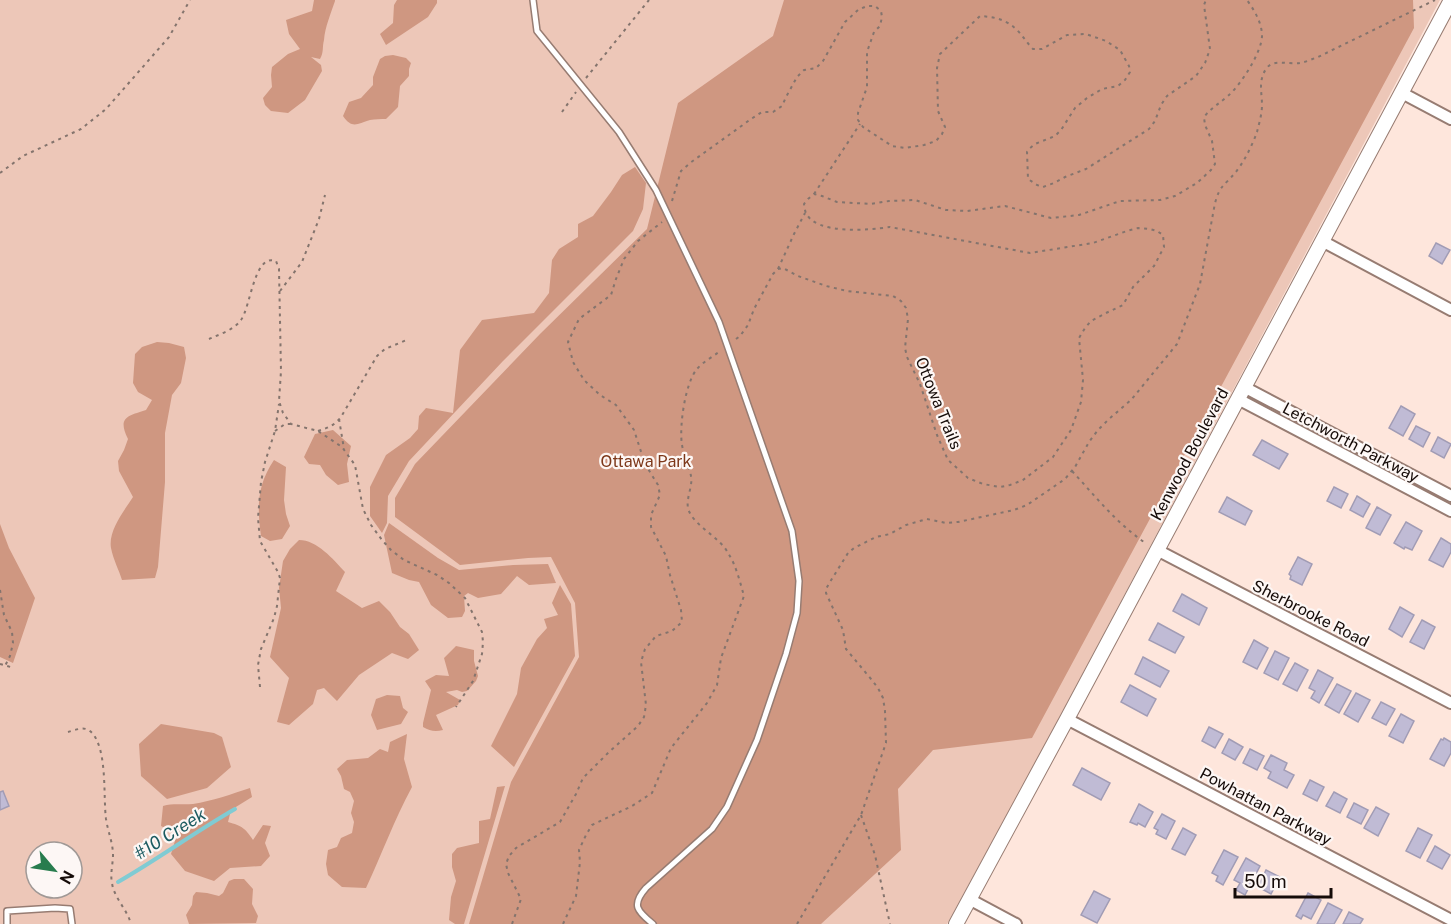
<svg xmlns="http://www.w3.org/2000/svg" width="1451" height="924" viewBox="0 0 1451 924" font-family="'Public Sans',sans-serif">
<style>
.green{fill:#edc7b8;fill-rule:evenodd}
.forest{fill:#cf9781}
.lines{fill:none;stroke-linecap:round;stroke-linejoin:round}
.stream{stroke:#80cbd3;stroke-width:4}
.building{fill:#c0bbd5;stroke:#a19cb5;stroke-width:1.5}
.service-casing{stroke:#977c72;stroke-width:8}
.minor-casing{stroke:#977c72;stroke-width:14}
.tertiary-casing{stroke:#977c72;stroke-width:16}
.path{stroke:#84746d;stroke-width:2;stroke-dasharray:3 4.5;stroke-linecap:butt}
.service{stroke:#fff;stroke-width:5}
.minor{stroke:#fff;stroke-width:10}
.tertiary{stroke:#fff;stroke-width:14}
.labels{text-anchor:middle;stroke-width:4.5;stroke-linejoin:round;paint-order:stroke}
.street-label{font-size:16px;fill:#150b08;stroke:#fdf7f5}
.park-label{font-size:16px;fill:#7d381a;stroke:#fdf7f5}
.water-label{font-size:18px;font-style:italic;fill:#1c5b61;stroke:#fdf7f5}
</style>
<rect width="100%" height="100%" fill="#fee6dc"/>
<path class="green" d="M0,0H1440L1033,767L947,924H0ZM36,852H72V888H36Z"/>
<g class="forest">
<path d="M314,0H335V1C331,13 325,27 324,40C322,48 324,52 320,59L311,57L321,65L322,71L305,100L288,113L271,111L265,105L263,98L272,87L271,75L272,67L288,54L300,49L289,34L286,20L312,11Z"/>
<polygon points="397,0 437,0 437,3 428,17 386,45 380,34 393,23 394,5"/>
<polygon points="784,0 1413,0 1414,28 1032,738 933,750 898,789 901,850 821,924 469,924 511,782 579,657 575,603 551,557 528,558 460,565 395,517 395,498 415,464 540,334 647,229 678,103 773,36"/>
<path d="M393,55L406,58L411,63L409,69V76L400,86L398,107L386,119C381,119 375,119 370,120C357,124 352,129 343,116L349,102L361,98L373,85V77L380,59L385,56Z"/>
<polygon points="635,167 646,183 643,209 633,231 503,361 409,461 388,496 387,523 382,533 370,516 370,487 386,455 410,438 418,429 419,416 426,408 453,413 460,350 482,320 534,313 549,293 552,260 559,249 578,237 578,224 593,216 611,192 622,175"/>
<path d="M157,342L169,343L184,347L186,358L181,383L172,395L165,433V482L158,567L155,578L122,580C119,570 113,559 111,548C108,531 124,511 133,497L119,471L118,461L124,450L128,439C117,417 128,416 146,410L152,400L138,392L133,383L135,354L142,347Z"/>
<polygon points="333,430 351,446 347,464 349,482 338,485 326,475 320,465 309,464 304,457 315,434"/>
<path d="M274,460L286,467L284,500L286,514L290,526L282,539L270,541L261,536C257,507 257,485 274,460Z"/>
<polygon points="389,523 438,558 459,570 513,565 548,564 556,583 529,585 517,576 501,594 478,598 468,593 464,596 465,611 462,617 448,618 431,605 419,582 409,580 392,573 384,535"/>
<polygon points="0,524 9,548 35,598 13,663 0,657"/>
<path d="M299,540C317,540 333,559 345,572L336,591L362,608L379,601L390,612L400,627L409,634L419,650L408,659L392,653L359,675L337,701L324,688L317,690L313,704L289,725L277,722L289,678L270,657L281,608L279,588L283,561L290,549Z"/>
<polygon points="560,585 571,604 575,656 514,767 491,746 517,694 521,668 537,639 547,628 544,619 558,615 552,603"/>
<path d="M456,646L474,650V661L478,676L476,681L467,691L462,692L457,690L446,692L460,700L458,705L436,715L443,730C435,732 430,731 423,727V723L431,690L425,681L436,675L449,676L444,658Z"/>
<polygon points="387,695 400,696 403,708 408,712 401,724 377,730 371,715 376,699"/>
<polygon points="161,724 214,733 222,737 231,767 207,788 167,799 141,776 139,744"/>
<path d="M407,734L404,759L412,787C394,820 382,854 366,888L342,887L328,875L326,864L328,850L337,847L341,838L352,833L354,822L351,813L354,801L350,792L344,789L341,776L337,769L347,760L368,758L380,749L388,752L390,742Z"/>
<polygon points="505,786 464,924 455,924 449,920 451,897 456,881 452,867 452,854 457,848 479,843 479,821 490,819 497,787"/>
<path d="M250,788L252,797L231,810L228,822C242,826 245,828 253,840L263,825L271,826L265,843L270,856L261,866L230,868L214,881L185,871L171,854L177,834L161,826L163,806C173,803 182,805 193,804C212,801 232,794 250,788Z"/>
<polygon points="234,879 244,879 253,889 252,904 258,916 256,923 189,924 186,915 192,905 193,896 196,892 207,893 219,896 223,893 229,881"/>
</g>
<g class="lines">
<path class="stream" d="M118,882C158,859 195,832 235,809"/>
</g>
<g class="building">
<polygon points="1436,243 1450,250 1442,264 1429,256"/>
<polygon points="1401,406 1415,414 1403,436 1389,428"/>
<polygon points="1416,426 1430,433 1423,447 1409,439"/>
<polygon points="1438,437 1451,444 1444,458 1431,451"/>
<polygon points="1262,440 1288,454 1279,469 1253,455"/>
<polygon points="1334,487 1348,494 1341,508 1327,501"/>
<polygon points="1357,496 1370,504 1363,517 1350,510"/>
<polygon points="1227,497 1252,511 1245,525 1219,512"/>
<polygon points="1377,507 1391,515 1380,535 1366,528"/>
<polygon points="1406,522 1422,531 1412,550 1405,547 1404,549 1394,543"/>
<polygon points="1441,538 1451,544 1451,552 1443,567 1429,560"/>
<polygon points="1298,557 1312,564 1302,585 1290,579 1291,576 1289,574"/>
<polygon points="1182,594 1207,608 1199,625 1173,611"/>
<polygon points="1400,607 1414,615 1402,637 1389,629"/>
<polygon points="1422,620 1435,627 1424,649 1410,642"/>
<polygon points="1158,623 1184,637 1175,653 1149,640"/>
<polygon points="1254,640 1268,648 1257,669 1243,662"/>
<polygon points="1275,651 1289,658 1278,680 1264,673"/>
<polygon points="1143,657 1169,671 1160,687 1135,674"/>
<polygon points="1295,663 1308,670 1297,691 1283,684"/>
<polygon points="1318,670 1333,678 1319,703 1311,698 1315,691 1309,688"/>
<polygon points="1337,684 1351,691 1339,713 1325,705"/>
<polygon points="1130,685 1156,699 1147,716 1121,702"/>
<polygon points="1356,693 1370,700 1358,722 1344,714"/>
<polygon points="1381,702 1395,709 1386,725 1372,718"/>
<polygon points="1401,714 1414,721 1403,743 1389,736"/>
<polygon points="1209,727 1223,734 1215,748 1202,741"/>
<polygon points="1444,738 1451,742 1451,753 1444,766 1430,759 1441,739 1443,740"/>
<polygon points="1229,739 1243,747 1235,760 1222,753"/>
<polygon points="1250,749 1264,756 1257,770 1243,763"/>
<polygon points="1271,755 1287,763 1284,770 1294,775 1287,788 1268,778 1271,772 1264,768"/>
<polygon points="1082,768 1110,783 1101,800 1073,785"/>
<polygon points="1310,780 1324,787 1317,801 1303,794"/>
<polygon points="3,791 9,806 0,810 0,792"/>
<polygon points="1334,792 1347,799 1340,813 1326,806"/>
<polygon points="1354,803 1368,810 1361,824 1347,817"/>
<polygon points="1139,804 1153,812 1145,827 1138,823 1137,825 1130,822"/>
<polygon points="1376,807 1389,814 1378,836 1364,828"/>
<polygon points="1162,814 1175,821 1166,839 1156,834 1158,830 1154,828"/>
<polygon points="1183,828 1196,835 1185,855 1172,849"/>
<polygon points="1418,828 1432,835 1420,858 1406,851"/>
<polygon points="1435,846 1450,855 1442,869 1427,861"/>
<polygon points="1224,850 1238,857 1223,885 1216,881 1218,876 1212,873"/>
<polygon points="1246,858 1260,866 1245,895 1236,890 1240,883 1234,880"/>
<polygon points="1266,870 1280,877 1271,894 1258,887"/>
<polygon points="1094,891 1110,899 1097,923 1081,915"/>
<polygon points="1308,893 1321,900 1311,919 1303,915 1301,919 1296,916"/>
<polygon points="1328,903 1342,910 1334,924 1317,924"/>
<polygon points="1349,912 1363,919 1360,924 1343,924"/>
</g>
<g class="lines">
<g class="service-casing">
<g id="service">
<path d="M533,0L537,31L619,132L656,190L719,322L792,531L799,581L797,613L786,654L757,740L727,807L712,829L646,888C631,905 637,911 653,924"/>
<polyline points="7,924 7,911 55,908 70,909 72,924"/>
</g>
</g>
<g class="minor-casing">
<g id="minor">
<polyline points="1402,93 1451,119"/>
<polyline points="1322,241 1451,310"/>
<polyline points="1244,387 1451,496"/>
<polyline points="1238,399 1451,511"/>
<polyline points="1157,550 1451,703"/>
<polyline points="1067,719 1451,920"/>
<polyline points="969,899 1016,924"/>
</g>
</g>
<g class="tertiary-casing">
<polyline id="tertiary" points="956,924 1067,719 1451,0"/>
</g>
<g class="path">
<polyline points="586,78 649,0"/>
<polyline points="562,112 576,92"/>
<polyline points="0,173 23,156 81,129 106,109 169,37 190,0"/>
<polyline points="814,194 860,124"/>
<path d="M672,201L681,171L690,163L751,119L762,112H773L782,106L786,97L797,77L804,70L816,68L823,61L845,22L858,10L867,6H875L881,11L882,17L880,26L874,32L867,52V87L858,113V120L863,127L892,146L905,148L924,145L936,141L942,134L945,127L938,111L937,68L940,54L980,16C994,17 1006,19 1017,30C1023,36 1027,43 1033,49H1042L1067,35L1086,34L1106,41L1120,50L1129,66L1130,72L1125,80L1118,86L1102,89L1087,98L1075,108L1061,130L1055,136L1035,144L1029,149L1027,152L1028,179L1037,185L1043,187L1054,183L1065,177L1086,169L1149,129L1155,121L1161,105L1167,96L1196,76L1205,63L1210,49L1204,5L1206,0"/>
<polyline points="778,269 794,234 805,213"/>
<polyline points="280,291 302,262 319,219 325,195"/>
<path d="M209,339C220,334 234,330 241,320C251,306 254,253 276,261L279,269L281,371L279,401L283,413L291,424L318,431L342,447L355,465L363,509L371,525L382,540L391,550L404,560L437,575L449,583L465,598L482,632L483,642L482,654L473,681L456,707"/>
<path d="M736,339L740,336L748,325L754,309L773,274L778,269L783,268L798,276L826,286L847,291L893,296L901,301L906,308L908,319L905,348L907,357L920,384L937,435L948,460L968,478L983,484L1000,487L1010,485L1023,480L1053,457L1071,430L1081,402L1083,380L1079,338L1085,328L1091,321L1106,313L1123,305L1133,287L1154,266L1164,247L1163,235L1157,231L1150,229L1138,228L1127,231L1093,243L1030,253L890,227C870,230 816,235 806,213C805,212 804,204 804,204L808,199L814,194L822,196L837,202L871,204L889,201L915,200L946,210L967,211L1005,206L1051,218L1079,215L1120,201L1160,200L1175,196L1197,183L1211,170L1215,164L1212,141L1205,125L1204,117C1211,108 1220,103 1229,95C1241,84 1263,51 1262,34C1261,21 1254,10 1247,0"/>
<polyline points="339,419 344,449"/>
<polyline points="275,431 285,424 291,424"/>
<path d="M318,431C328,428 335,425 341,417L377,356L385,349L409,339"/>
<path d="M1072,471C1096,497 1117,524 1147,544"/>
<polyline points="0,590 4,615 12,632 13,643 10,656 5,666"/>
<polyline points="0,664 14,668"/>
<polyline points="260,687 258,665 261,649 274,618 277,606 280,578 278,572 260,541 258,518 261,482 265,462 275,431 279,404"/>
<path d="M68,732C75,730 84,726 90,731C108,746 103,796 106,819C108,832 113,843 113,855C113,864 110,874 112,883C114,898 127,909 131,924"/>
<polyline points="861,815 875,855 890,924"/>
<polyline points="512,924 521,899 508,873 506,864 509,856 516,848 560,822 576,794 583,778 609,752 638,726 644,717 646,705 641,662 645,649 656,636 672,631 682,622 681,610 670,575 666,556 651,527 651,515 660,495 658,485 645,464 634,430 616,405 600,395 584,380 573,362 568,342 579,319 611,295 616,279 624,259 638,241 662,222"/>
<path d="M563,924L576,896L580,862L579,850L586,835L592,825L632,806L652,793L671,748L707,703L717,685L721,658L744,596C740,582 736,565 728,553C720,537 692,525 688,508C686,498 693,486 691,476C689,466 684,456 682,445C679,427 685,383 697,369C703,362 712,357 719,352"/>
<path d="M797,924L861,815L886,743L885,711L883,698L878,688L871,679L846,649L843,630L826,593V589L830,582L848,553L854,548L876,537L890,534L906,525L927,519L946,523L958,522L1014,510L1027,505L1065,479L1075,467L1089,442L1098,430L1109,419L1131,400L1177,344L1200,284L1215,203C1220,185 1224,186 1235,173C1244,162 1252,146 1257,132C1259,124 1262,114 1262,105C1262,93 1258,81 1266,69C1273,58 1289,65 1300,63C1306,62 1312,59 1318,57L1435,0"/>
</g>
<use href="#service" class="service"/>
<use href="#minor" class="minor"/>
<use href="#tertiary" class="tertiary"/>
</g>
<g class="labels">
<g class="street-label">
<text transform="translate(939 403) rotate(68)" y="6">Ottowa Trails</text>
<text transform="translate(1351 442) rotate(28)" y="6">Letchworth Parkway</text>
<text transform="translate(1189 454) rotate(-62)" y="6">Kenwood Boulevard</text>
<text transform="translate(1311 613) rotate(27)" y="6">Sherbrooke Road</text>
<text transform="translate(1266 806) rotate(28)" y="6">Powhattan Parkway</text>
</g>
<g class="park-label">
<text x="646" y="467">Ottawa Park</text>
</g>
<g class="water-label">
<text transform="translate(170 834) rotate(-32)" y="6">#10 Creek</text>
</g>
</g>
<g transform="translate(54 870) rotate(119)"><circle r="28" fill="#fdf7f5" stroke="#a09996" stroke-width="1.5"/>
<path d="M0-4.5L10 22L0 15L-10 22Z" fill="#287c4e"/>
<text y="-9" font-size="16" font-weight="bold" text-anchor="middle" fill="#150b08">N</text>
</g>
<path d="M1235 888v9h96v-9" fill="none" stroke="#150b08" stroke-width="3"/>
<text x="1244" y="888" font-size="18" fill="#150b08" stroke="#fdf7f5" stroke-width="4.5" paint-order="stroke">50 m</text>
</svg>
